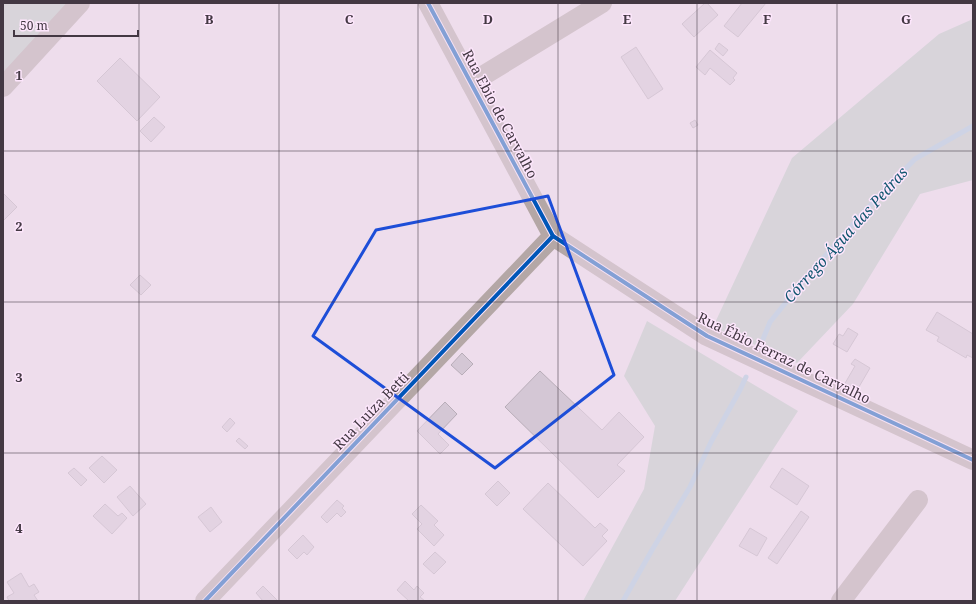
<svg xmlns="http://www.w3.org/2000/svg" width="976" height="604" viewBox="0 0 976 604" font-family="'Noto Serif',serif">
<style>
.green{fill:#bccbc4}
.lines{fill:none;stroke-linecap:round;stroke-linejoin:round}
.stream{stroke:#a6c7dc;stroke-width:5}
.building{fill:#d4c7d5;stroke:#b8adb8}
.minor{stroke:#b4a7a6;stroke-width:20}
.cycleway-casing{stroke:#fde6fc;stroke-width:6}
.cycleway{stroke:#0057b8;stroke-width:4}
.marked{fill:none;stroke:#1d4ed8;stroke-width:3;stroke-linejoin:round}
.grid{fill:none;stroke:#433843;stroke-width:1;stroke-opacity:0.55}
.labels{text-anchor:middle;stroke-width:3;stroke-linejoin:round;paint-order:stroke}
.street-label{font-size:14px;fill:#433843;stroke:#fde6fc}
.water-label{font-size:15px;font-style:italic;fill:#10566f;stroke:#fde6fc}
.grid-label{font-size:13px;text-anchor:middle;font-weight:bold;fill:#433843;stroke:#fde6fc;stroke-width:3;stroke-linejoin:round;paint-order:stroke}
</style>
<rect width="100%" height="100%" fill="#eeddec"/>
<g class="green">
<polygon points="3,3 77,3 3,83"/>
<polygon points="973,19 973,180 920,194 853,304 797,363 713,327 792,158 939,34"/>
<polygon points="647,321 798,411 675,601 583,601 644,489 655,426 624,376"/>
</g>
<g class="lines">
<g class="stream">
<polyline points="759,349 770,322 805,279 862,214 915,159 973,126"/>
<polyline points="623,601 652,550 690,487 711,442 740,390 746,377"/>
</g>
</g>
<g class="building">
<polygon points="705,3 707,3 718,15 694,37 682,24"/>
<polygon points="742,3 766,3 738,37 724,26"/>
<polygon points="719,43 728,50 723,56 715,49"/>
<polygon points="636,47 663,89 648,99 621,57"/>
<polygon points="710,50 737,73 733,78 735,80 730,85 710,68 705,75 696,67"/>
<polygon points="120,58 160,97 137,121 97,81"/>
<polygon points="154,117 165,127 151,142 140,131"/>
<polygon points="695,120 698,125 693,128 690,123"/>
<polygon points="3,193 17,207 3,221"/>
<polygon points="140,275 151,285 141,295 130,285"/>
<polygon points="937,312 973,334 973,358 967,355 966,358 937,341 939,337 926,330"/>
<polygon points="848,328 858,334 847,352 833,344 839,334 843,336"/>
<polygon points="462,353 473,364 462,375 451,365"/>
<polygon points="855,359 870,368 856,392 844,385 855,366 851,364"/>
<polygon points="540,371 602,430 619,412 644,437 617,465 625,471 598,498 505,407"/>
<polygon points="445,402 457,414 438,434 449,445 440,454 417,431"/>
<polygon points="230,418 235,423 227,432 222,427"/>
<polygon points="239,438 248,446 245,449 236,441"/>
<polygon points="102,456 117,470 104,483 89,468"/>
<polygon points="74,468 87,480 81,486 68,473"/>
<polygon points="782,468 809,486 797,505 770,487"/>
<polygon points="498,481 510,493 497,506 485,494"/>
<polygon points="548,483 595,528 600,523 608,530 602,536 607,541 583,566 523,509"/>
<polygon points="130,486 146,504 133,516 117,497"/>
<polygon points="337,500 344,506 342,508 346,512 341,517 337,513 327,523 321,517"/>
<polygon points="105,504 118,516 122,513 127,518 112,534 93,516"/>
<polygon points="421,505 438,521 434,525 444,535 434,546 417,529 422,524 412,514"/>
<polygon points="211,507 222,522 210,532 198,517"/>
<polygon points="801,511 809,517 777,564 768,558"/>
<polygon points="750,528 767,538 757,556 739,546"/>
<polygon points="303,535 314,547 307,555 304,552 297,559 288,550"/>
<polygon points="435,552 446,562 434,574 423,564"/>
<polygon points="21,573 29,587 34,584 39,592 34,595 38,601 9,601 7,597 14,593 7,582"/>
<polygon points="405,581 414,590 417,586 424,593 420,597 425,601 409,601 397,590"/>
<polygon points="263,586 278,601 263,601 256,593"/>
</g>
<g class="lines">
<g class="minor">
<polyline points="428,3 553,236 707,336 973,460"/>
<polyline points="471,83 602,3"/>
<polyline points="3,87 80,3"/>
<polyline points="205,601 553,236"/>
<polyline points="841,601 918,500"/>
</g>
<g class="cycleway-casing">
<g id="cycleway">
<polyline points="428,3 553,236 707,336 973,460"/>
<polyline points="205,601 553,236"/>
</g>
</g>
<use href="#cycleway" class="cycleway"/>
</g>
<path d="M0 0H976V604H0ZM548,196L614,375L495,468L313,336L376,230Z" fill="#eeddec" fill-opacity=".55" fill-rule="evenodd"/>
<path class="marked" d="M548,196L614,375L495,468L313,336L376,230Z"/>
<path class="grid" d="M139,3V601M279,3V601M418,3V601M558,3V601M697,3V601M837,3V601M3,151H973M3,302H973M3,453H973"/>
<g class="labels">
<g class="street-label">
<text transform="translate(500 114) rotate(62)" y="5">Rua Ebio de Carvalho</text>
<text transform="translate(784 358) rotate(26)" y="5">Rua Ébio Ferraz de Carvalho</text>
<text transform="translate(371 411) rotate(-46)" y="5">Rua Luíza Betti</text>
</g>
<g class="water-label">
<text transform="translate(846 235) rotate(-48)" y="5">Córrego Água das Pedras</text>
</g>
</g>
<g class="grid-label">
<text x="209" y="24">B</text>
<text x="349" y="24">C</text>
<text x="488" y="24">D</text>
<text x="627" y="24">E</text>
<text x="767" y="24">F</text>
<text x="906" y="24">G</text>
<text x="19" y="80">1</text>
<text x="19" y="231">2</text>
<text x="19" y="382">3</text>
<text x="19" y="533">4</text>
</g>
<rect width="976" height="604" fill="none" stroke="#433843" stroke-width="8"/>
<path d="M14 30v6h124v-6" fill="none" stroke="#433843" stroke-width="2"/>
<text x="20" y="30" font-size="12" fill="#433843" stroke="#fde6fc" stroke-width="3" paint-order="stroke">50 m</text>
</svg>
